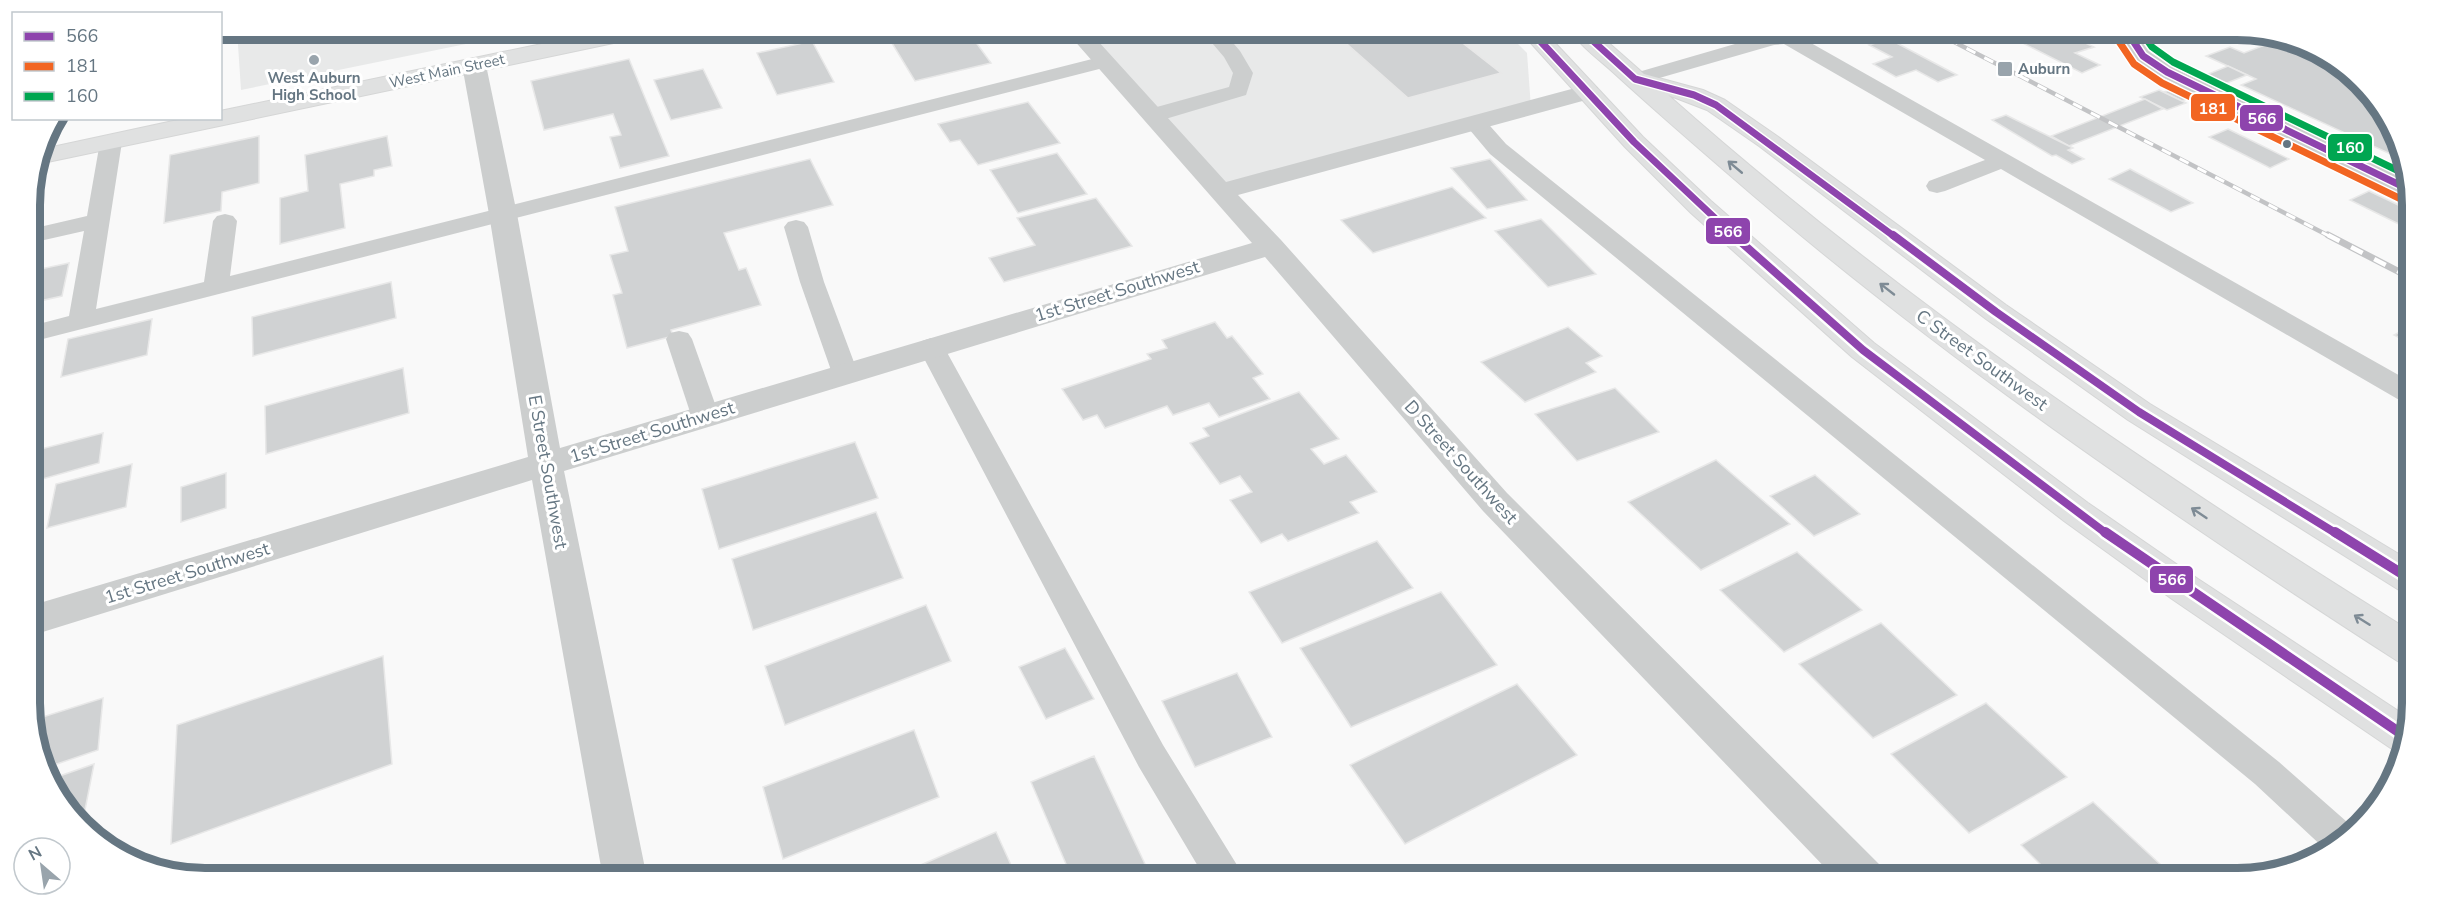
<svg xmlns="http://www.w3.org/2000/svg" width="2442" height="908" viewBox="0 0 2442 908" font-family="'Nunito Sans',sans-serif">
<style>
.built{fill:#e8e9e9}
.building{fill:#d0d2d3;stroke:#e8e8e8;stroke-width:1.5}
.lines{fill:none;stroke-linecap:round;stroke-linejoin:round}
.secondary-casing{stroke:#d5d6d6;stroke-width:2}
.lane{fill:#cccece;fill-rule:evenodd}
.street{fill:#cccece;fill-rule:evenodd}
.secondary{fill:#e0e1e1;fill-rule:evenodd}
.rail-far1-casing{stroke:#c2c3c5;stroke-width:4.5}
.rail-casing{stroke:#c2c3c5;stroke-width:7}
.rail-far1{stroke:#fff;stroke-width:3;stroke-dasharray:10;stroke-linecap:butt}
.rail{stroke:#fff;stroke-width:4.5;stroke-dasharray:13;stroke-linecap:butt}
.bus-1-far2-casing{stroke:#fff;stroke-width:10}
.bus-1-far1-casing{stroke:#fff;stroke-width:13}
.bus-1-casing{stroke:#fff;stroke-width:15}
.bus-2-casing{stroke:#fff;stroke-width:10}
.bus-3-casing{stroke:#fff;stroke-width:10}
.bus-1-far2{stroke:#8e44ad;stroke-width:7}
.bus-1-far1{stroke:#8e44ad;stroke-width:8}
.bus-1{stroke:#8e44ad;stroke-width:10}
.bus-2{stroke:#f26522;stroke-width:7}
.bus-3{stroke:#00a651;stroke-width:7}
.oneway{stroke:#7e8b95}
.poi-dot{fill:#99a4ac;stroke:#fff;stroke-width:2}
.bus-dot{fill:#657682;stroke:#fff;stroke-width:2}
.labels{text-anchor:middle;stroke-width:6;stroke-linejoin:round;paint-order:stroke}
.far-poi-label{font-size:15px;font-weight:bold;fill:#657682;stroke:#fff;text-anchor:start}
.far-street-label{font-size:15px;fill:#657682;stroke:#fff}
.street-label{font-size:18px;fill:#657682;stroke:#fff}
.rim{fill:none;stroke:#657682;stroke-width:8}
.line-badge{stroke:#fff;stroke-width:2}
.badge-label{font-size:16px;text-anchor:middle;font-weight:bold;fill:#fff}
</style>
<rect width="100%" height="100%" fill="#f9f9f9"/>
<g class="built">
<polygon points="237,30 535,30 241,90"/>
<polygon points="1076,30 1504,30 1527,53 1531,108 1220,192"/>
</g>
<g class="building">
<polygon points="884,30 967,30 991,63 915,81"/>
<polygon points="1331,30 1446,30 1501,73 1408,98"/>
<polygon points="1997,30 2085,30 2071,36 2094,47 2075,53 2100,65 2082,73"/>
<polygon points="2283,38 2292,39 2369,90 2399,158 2241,85 2256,79 2206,56 2230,47 2244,53"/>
<polygon points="1889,39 1957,75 1938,82 1916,70 1896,77 1873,64 1892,57 1869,45"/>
<polygon points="812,41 834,82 777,95 757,53"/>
<polygon points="629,59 669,156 620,168 610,137 621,135 613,114 544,130 531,81"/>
<polygon points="2228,66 2247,75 2182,101 2164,92"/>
<polygon points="703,69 722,108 671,120 654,80"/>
<polygon points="2159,90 2182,101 2186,103 2167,110 2140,97"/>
<polygon points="2145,99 2163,109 2069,146 2051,136"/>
<polygon points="1028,102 1060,143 978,165 960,140 950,142 938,124"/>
<polygon points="2006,115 2073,148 2068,150 2084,159 2072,164 2056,155 2052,156 1992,120"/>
<polygon points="2228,129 2289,159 2270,168 2209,137"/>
<polygon points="259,136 259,183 222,192 221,211 164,223 170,155"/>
<polygon points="387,136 392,166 374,170 374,176 340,184 345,228 280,244 280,198 308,191 305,155"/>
<polygon points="1057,153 1087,194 1018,213 990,170"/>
<polygon points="810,159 833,205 724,233 739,270 746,268 761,305 671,330 673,336 627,348 613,295 622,293 610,255 628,251 615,207"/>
<polygon points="1490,159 1527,200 1487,209 1451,168"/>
<polygon points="2130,169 2193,203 2171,212 2109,179"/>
<polygon points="1452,187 1486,218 1373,253 1341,220"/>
<polygon points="2369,191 2411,211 2411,230 2350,200"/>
<polygon points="1096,198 1132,246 1004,282 989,258 1035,245 1017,218"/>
<polygon points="1541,219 1596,274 1548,287 1495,231"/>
<polygon points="69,263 62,296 40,301 37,313 31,314 31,271"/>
<polygon points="391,282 396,318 253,356 252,317"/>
<polygon points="152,319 147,355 61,377 68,339"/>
<polygon points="1215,322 1227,338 1232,336 1263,374 1253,378 1270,399 1219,417 1209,403 1173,415 1167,406 1105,428 1097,415 1083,420 1062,389 1151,359 1147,354 1167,348 1162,340"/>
<polygon points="2411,326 2411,344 2394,335"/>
<polygon points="1568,327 1602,356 1586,363 1596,372 1525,402 1481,362"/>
<polygon points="403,368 409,413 266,454 265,406"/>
<polygon points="1615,388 1659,432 1577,461 1535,414"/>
<polygon points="1299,392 1339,439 1311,449 1324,464 1346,455 1377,492 1350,502 1359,513 1288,541 1282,534 1261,543 1230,500 1252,492 1240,476 1220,484 1190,443 1209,436 1203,428"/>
<polygon points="103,433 99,463 32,482 37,450"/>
<polygon points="855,442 878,498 719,549 702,489"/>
<polygon points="1716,460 1790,524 1701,570 1628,502"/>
<polygon points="132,464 126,507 47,528 56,484"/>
<polygon points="226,473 226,508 181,522 181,487"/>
<polygon points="1815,475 1860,514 1814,536 1770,496"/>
<polygon points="876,512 903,578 753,630 732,559"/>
<polygon points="1377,541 1413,588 1282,643 1249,592"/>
<polygon points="1797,552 1862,610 1784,652 1720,590"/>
<polygon points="1441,592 1497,665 1351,727 1300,648"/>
<polygon points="926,605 951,661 785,725 765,666"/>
<polygon points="1881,623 1957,695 1873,738 1799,664"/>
<polygon points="1065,648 1094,699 1046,719 1019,667"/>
<polygon points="383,656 392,764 171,844 177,725"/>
<polygon points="1237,673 1272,737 1195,767 1162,701"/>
<polygon points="1517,684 1577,755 1405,844 1350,765"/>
<polygon points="103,698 98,750 48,767 33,736 33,720"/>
<polygon points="1986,703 2067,777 1969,833 1891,754"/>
<polygon points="914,730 939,797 783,859 763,787"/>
<polygon points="1094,756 1145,864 1113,878 1072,878 1031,782"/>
<polygon points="94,764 84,815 74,819 54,778"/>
<polygon points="2093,802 2175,878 2054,878 2021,845"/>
<polygon points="996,832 1017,878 891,878"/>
<polygon points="1421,866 1429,878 1397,878"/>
<polygon points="1196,868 1201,878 1175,878"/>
</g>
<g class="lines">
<g class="secondary-casing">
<g id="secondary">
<polygon points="609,30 653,30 650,35 642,37 38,164 43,149 187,118 220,118 220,111"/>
<polygon points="1519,30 1543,30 1643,137 1711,201 1874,343 2088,503 2198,579 2409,718 2404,753 2392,749 2172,599 2064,521 1852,357 1691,213 1625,147"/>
<path d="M1570,30H1594L1644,74L1703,90L1725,100L1777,136L2006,305L2150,404L2412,562V594L2399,590L2128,420L1986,319L1759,146L1707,110L1668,95C1898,299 2151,470 2412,632V666L2399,662C2165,511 1935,354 1725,171C1688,139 1651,107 1615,74C1600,60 1581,47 1570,30Z"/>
</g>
</g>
<g class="lane">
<polygon points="1201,30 1222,30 1240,51 1253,73 1246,95 1162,120 1154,121 1146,120 1143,115 1146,110 1229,87 1233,73 1224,57"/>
<polygon points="2116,30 2136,30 2150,52 2174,68 2410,181 2410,197 2402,195 2160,76 2136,60"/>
<polygon points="1788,32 1795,34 2411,382 2411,403 2401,401 2001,169 1945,191 1937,193 1929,191 1926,186 1929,181 1985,160 1784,44 1774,45 1635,85 1628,83 1625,79 1628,75 1766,35"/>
<polygon points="1104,56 1111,58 1114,62 1111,66 31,342 31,326 69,316 84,231 31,243 31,229 87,216 100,142 103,137 111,135 119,137 122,142 96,309 204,282 213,221 217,216 225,214 233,216 237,221 230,276"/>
<polygon points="1475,117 1483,118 1506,144 2279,762 2355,829 2343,841 2327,851 2255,784 1490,154 1464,123 1467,118"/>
<polygon points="796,220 804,222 808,227 824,282 858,373 854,379 845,382 836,379 832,373 800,282 784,227 788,222"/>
<polygon points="679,331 688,333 692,339 719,415 715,422 705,425 695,422 691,415 666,339 670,333"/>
<polygon points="931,338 940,341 944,347 1163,745 1245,878 1205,878 1139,767 918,347 922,341"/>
</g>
<polygon class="street" points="1065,30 1088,30 1226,182 1579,87 1588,85 1597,87 1600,92 1597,97 1238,195 1281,240 1507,493 1879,864 1886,878 1835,878 1483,511 1265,257 564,471 647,878 603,878 532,480 33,635 33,605 528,457 489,214 462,65 466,60 474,58 482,60 486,65 517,214 560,448 1252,243"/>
<use href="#secondary" class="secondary"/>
<g class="rail-far1-casing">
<polyline id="rail-far1" points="1931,30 2331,237"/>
</g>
<g class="rail-casing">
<polyline id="rail" points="2328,235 2411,278"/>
</g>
<use href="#rail-far1" class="rail-far1"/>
<use href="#rail" class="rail"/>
<g class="bus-1-far2-casing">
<g id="bus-1-far2">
<polyline points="1530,30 1634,142 1735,237"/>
<polyline points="1581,30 1635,79 1694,95 1716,105 1895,237"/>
<polyline points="2126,30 2143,56 2167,72 2410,190"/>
</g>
</g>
<g class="bus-1-far1-casing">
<g id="bus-1-far1">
<polyline points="1733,235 1863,350 2107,534"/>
<polyline points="1893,235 1996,312 2139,412 2337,534"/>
</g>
</g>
<g class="bus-1-casing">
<g id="bus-1">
<polyline points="2105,532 2406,737"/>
<polyline points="2335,532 2412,580"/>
</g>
</g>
<g class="bus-2-casing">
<polyline id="bus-2" points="2116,37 2134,64 2162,83 2405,201"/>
</g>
<g class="bus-3-casing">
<polyline id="bus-3" points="2140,30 2152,47 2173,62 2407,175"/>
</g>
<use href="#bus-1-far2" class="bus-1-far2"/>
<use href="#bus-1-far1" class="bus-1-far1"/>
<use href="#bus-1" class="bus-1"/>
<use href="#bus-2" class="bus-2"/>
<use href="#bus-3" class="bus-3"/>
</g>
<defs><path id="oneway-shaft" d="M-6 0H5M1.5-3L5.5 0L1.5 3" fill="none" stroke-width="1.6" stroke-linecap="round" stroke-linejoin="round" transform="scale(1.5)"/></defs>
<g class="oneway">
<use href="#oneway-shaft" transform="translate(1735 167) rotate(-140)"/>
<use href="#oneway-shaft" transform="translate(1887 289) rotate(-142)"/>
<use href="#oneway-shaft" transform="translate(2199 513) rotate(-146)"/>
<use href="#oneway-shaft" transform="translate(2362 620) rotate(-148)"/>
</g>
<g class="poi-dot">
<circle cx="314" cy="60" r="6"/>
<rect x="1997" y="61" width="16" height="16" rx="3"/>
</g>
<circle class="bus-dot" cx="2287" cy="144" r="5"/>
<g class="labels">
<g class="far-poi-label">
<text x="2018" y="74">Auburn</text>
<text x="314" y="83" text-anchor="middle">West Auburn<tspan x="314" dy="17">High School</tspan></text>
</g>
<g class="far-street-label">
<text transform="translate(447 71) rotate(-12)" y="5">West Main Street</text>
</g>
<g class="street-label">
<text transform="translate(1117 291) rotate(-17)" y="6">1st Street Southwest</text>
<text transform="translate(1982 360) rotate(36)" y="6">C Street Southwest</text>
<text transform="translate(652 432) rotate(-17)" y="6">1st Street Southwest</text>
<text transform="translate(1461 462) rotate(48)" y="6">D Street Southwest</text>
<text transform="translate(548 472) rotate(80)" y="6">E Street Southwest</text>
<text transform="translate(187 573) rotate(-17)" y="6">1st Street Southwest</text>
</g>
</g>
<path d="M0 0H2442V908H0ZM205 40H2237A165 165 0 0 1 2402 205V703A165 165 0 0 1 2237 868H205A165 165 0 0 1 40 703V205A165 165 0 0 1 205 40Z" fill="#fff" fill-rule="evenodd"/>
<path class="rim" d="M205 40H2237A165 165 0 0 1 2402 205V703A165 165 0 0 1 2237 868H205A165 165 0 0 1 40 703V205A165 165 0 0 1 205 40Z"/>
<g class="line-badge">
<rect x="2190" y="93" width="46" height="29" rx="6" fill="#f26522"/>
<rect x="2239" y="104" width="45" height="28" rx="6" fill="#8e44ad"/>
<rect x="2327" y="133" width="46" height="29" rx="6" fill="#00a651"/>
<rect x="1705" y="217" width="46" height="28" rx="6" fill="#8e44ad"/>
<rect x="2149" y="565" width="45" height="29" rx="6" fill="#8e44ad"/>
</g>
<g class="badge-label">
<text x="2213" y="114">181</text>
<text x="2262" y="124">566</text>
<text x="2350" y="153">160</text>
<text x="1728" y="237">566</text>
<text x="2172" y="585">566</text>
</g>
<rect x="12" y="12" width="210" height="108" fill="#ffffff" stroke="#c1c8cd" stroke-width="1.5"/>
<rect x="24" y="32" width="30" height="9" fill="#8e44ad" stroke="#c1c8cd" stroke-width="1.5"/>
<text x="66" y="42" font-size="18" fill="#657682">566</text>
<rect x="24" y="62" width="30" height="9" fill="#f26522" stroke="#c1c8cd" stroke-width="1.5"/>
<text x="66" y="72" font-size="18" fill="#657682">181</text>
<rect x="24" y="92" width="30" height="9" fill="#00a651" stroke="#c1c8cd" stroke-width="1.5"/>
<text x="66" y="102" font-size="18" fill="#657682">160</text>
<g transform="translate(42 866) rotate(331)"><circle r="28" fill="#ffffff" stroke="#c1c8cd" stroke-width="1.5"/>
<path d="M0-4.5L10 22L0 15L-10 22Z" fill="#99a4ac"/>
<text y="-9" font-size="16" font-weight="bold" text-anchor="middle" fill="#657682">N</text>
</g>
</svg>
